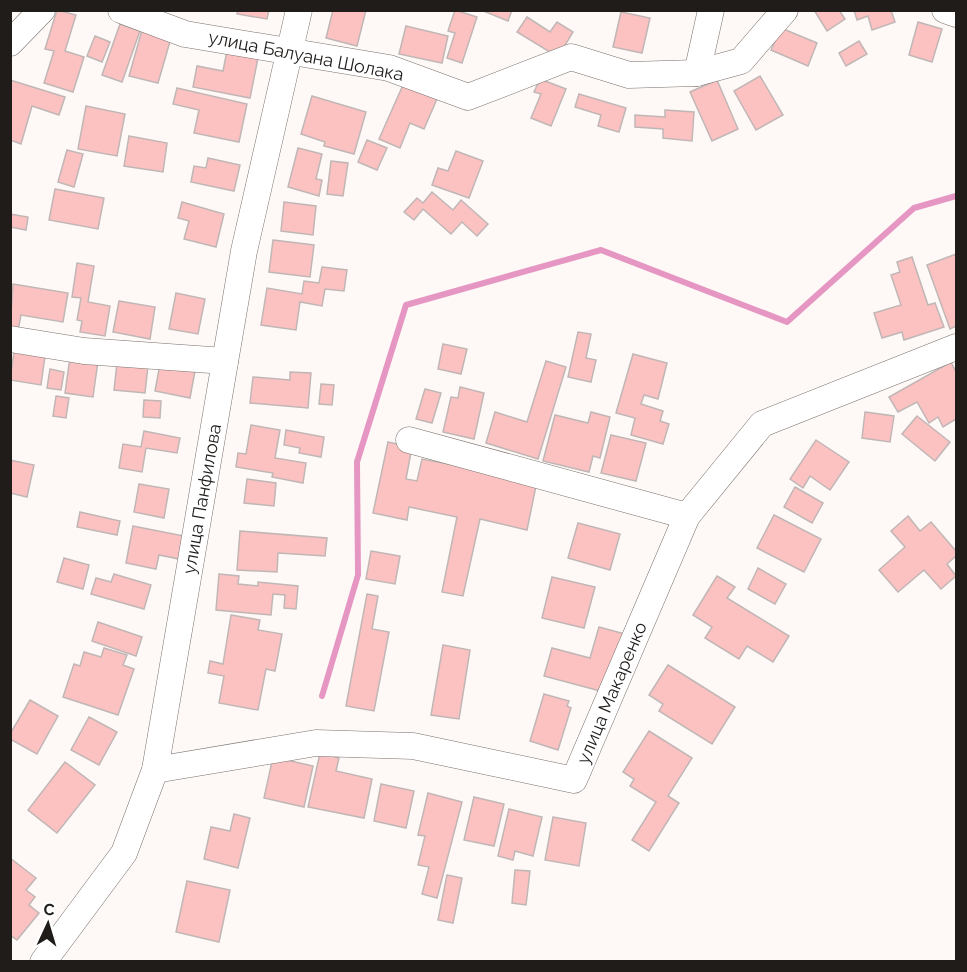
<svg xmlns="http://www.w3.org/2000/svg" width="967" height="972" viewBox="0 0 967 972" font-family="Raleway,sans-serif">
<style>
.lines{fill:none;stroke-linecap:round;stroke-linejoin:round}
.stream{stroke:#e696c2;stroke-width:6}
.building{fill:#fbc2c1;stroke:#c1b6b6;stroke-width:1.5}
.minor-casing{stroke:#7a726e;stroke-width:27}
.minor{stroke:#fff;stroke-width:26}
.labels{text-anchor:middle;stroke-width:4.5;stroke-linejoin:round;paint-order:stroke}
.street-label{font-size:18px;fill:#1f1c1a;stroke:#fff}
</style>
<rect width="100%" height="100%" fill="#fef9f6"/>
<g class="lines">
<polyline class="stream" points="322,696 358,575 357,462 406,305 601,250 787,322 914,208 956,196"/>
</g>
<g class="building">
<polygon points="57,10 76,15 65,51 84,57 73,92 44,83 54,51 45,49"/>
<polygon points="238,10 269,10 267,19 237,14"/>
<polygon points="333,10 366,10 357,46 326,38"/>
<polygon points="455,10 477,17 462,63 447,58 455,33 448,31"/>
<polygon points="481,10 512,10 508,21"/>
<polygon points="814,10 839,10 845,19 827,31"/>
<polygon points="854,10 891,10 895,22 872,30 868,16 857,20"/>
<polygon points="621,12 650,18 642,53 613,47"/>
<polygon points="527,17 550,32 557,22 573,32 558,57 517,32"/>
<polygon points="918,22 942,29 932,62 909,55"/>
<polygon points="120,24 140,31 122,82 102,75"/>
<polygon points="406,26 448,36 442,63 399,54"/>
<polygon points="781,28 817,43 808,66 771,50"/>
<polygon points="142,30 171,38 158,83 129,76"/>
<polygon points="95,36 110,42 102,62 87,56"/>
<polygon points="859,41 867,54 846,66 839,53"/>
<polygon points="227,51 258,58 250,98 193,87 197,66 223,71"/>
<polygon points="760,76 783,115 756,130 734,91"/>
<polygon points="540,79 566,89 551,126 531,118 541,94 534,92"/>
<polygon points="10,80 65,97 59,115 32,106 21,144 10,140"/>
<polygon points="717,80 738,129 712,141 690,92"/>
<polygon points="403,85 437,99 424,129 410,123 400,148 379,139"/>
<polygon points="177,88 247,104 239,142 194,133 199,110 173,104"/>
<polygon points="579,94 626,108 619,132 598,126 601,115 575,107"/>
<polygon points="312,96 366,112 354,154 324,146 325,142 301,134"/>
<polygon points="86,106 125,114 117,156 78,149"/>
<polygon points="665,110 694,112 692,141 663,138 663,129 635,127 635,115 665,117"/>
<polygon points="129,136 167,143 163,172 124,166"/>
<polygon points="367,140 387,148 377,170 358,162"/>
<polygon points="298,148 322,154 316,179 322,180 319,196 288,187"/>
<polygon points="67,150 83,154 74,187 58,182"/>
<polygon points="456,151 483,161 469,198 432,185 438,168 448,171"/>
<polygon points="208,158 240,165 234,191 191,182 194,166 206,168"/>
<polygon points="331,161 348,163 343,196 327,194"/>
<polygon points="55,189 104,198 98,229 49,220"/>
<polygon points="432,192 453,210 461,200 488,224 477,236 462,222 451,234 423,209 414,220 404,212 417,198 423,203"/>
<polygon points="182,202 224,214 216,247 184,239 189,221 178,218"/>
<polygon points="284,202 316,206 313,235 281,231"/>
<polygon points="10,214 28,217 26,230 10,227"/>
<polygon points="273,240 314,245 310,277 269,272"/>
<polygon points="956,254 956,326 950,329 927,265"/>
<polygon points="912,257 928,305 935,303 944,327 904,340 902,332 882,338 874,313 901,305 891,275 900,272 897,262"/>
<polygon points="77,263 94,266 88,302 110,306 105,336 80,332 82,321 77,320 81,298 72,297"/>
<polygon points="322,267 347,270 344,291 325,289 322,306 300,302 296,330 261,325 267,288 302,294 304,281 319,283"/>
<polygon points="13,284 68,293 63,322 21,315 18,331 10,330"/>
<polygon points="176,293 205,299 198,334 169,329"/>
<polygon points="119,301 155,307 150,339 113,332"/>
<polygon points="578,332 591,334 586,358 596,360 591,382 568,377"/>
<polygon points="443,344 467,349 461,374 438,369"/>
<polygon points="15,345 46,349 41,385 10,380"/>
<polygon points="633,354 667,363 658,399 644,395 641,404 663,411 660,421 669,424 663,444 631,435 635,418 616,413"/>
<polygon points="70,357 98,361 93,397 65,393"/>
<polygon points="546,361 566,367 538,459 486,443 495,412 527,422"/>
<polygon points="951,362 956,372 956,419 943,427 938,417 929,423 917,402 898,412 889,397"/>
<polygon points="117,363 148,366 145,393 114,390"/>
<polygon points="160,364 195,371 190,398 155,391"/>
<polygon points="50,369 64,372 61,390 47,388"/>
<polygon points="290,372 311,373 308,408 250,403 253,377 290,380"/>
<polygon points="321,384 334,385 332,405 319,404"/>
<polygon points="460,387 484,393 474,439 443,432 451,397 458,398"/>
<polygon points="425,389 441,393 432,423 416,419"/>
<polygon points="56,396 69,398 66,418 53,416"/>
<polygon points="144,400 161,401 160,418 143,417"/>
<polygon points="591,412 610,417 600,458 593,456 589,472 543,461 555,415 588,423"/>
<polygon points="865,412 894,416 890,442 862,438"/>
<polygon points="917,416 950,442 935,461 902,434"/>
<polygon points="251,425 280,430 275,458 306,463 303,483 272,477 273,473 236,467 238,453 246,454"/>
<polygon points="286,430 324,437 321,457 299,453 300,448 284,445"/>
<polygon points="144,431 180,438 177,453 146,448 142,472 119,468 123,444 141,447"/>
<polygon points="611,435 646,443 636,481 601,473"/>
<polygon points="816,440 849,462 830,490 810,476 803,488 790,479"/>
<polygon points="388,442 412,447 406,479 417,481 422,459 537,481 527,530 480,519 463,596 442,592 457,517 409,507 407,520 373,513"/>
<polygon points="10,460 34,465 27,497 10,493"/>
<polygon points="247,479 276,483 274,506 244,503"/>
<polygon points="139,484 169,489 164,518 134,512"/>
<polygon points="795,487 823,503 812,523 784,507"/>
<polygon points="80,512 120,521 117,535 77,527"/>
<polygon points="774,515 821,539 804,572 757,548"/>
<polygon points="908,516 920,531 931,522 956,551 956,556 947,564 956,576 941,589 924,570 898,592 879,570 905,547 891,531"/>
<polygon points="578,523 620,534 610,570 568,558"/>
<polygon points="133,526 184,536 179,559 159,555 156,569 126,563"/>
<polygon points="240,531 327,538 325,556 278,553 277,572 237,570"/>
<polygon points="371,551 400,556 395,584 366,579"/>
<polygon points="64,558 89,565 83,589 57,582"/>
<polygon points="758,568 786,584 775,604 748,589"/>
<polygon points="114,574 151,585 144,609 91,594 96,578 111,582"/>
<polygon points="219,574 239,576 238,584 258,586 258,582 298,586 296,609 284,608 285,595 273,594 271,615 216,610"/>
<polygon points="717,576 735,587 727,598 789,636 773,662 747,646 739,659 705,638 712,627 693,615"/>
<polygon points="552,577 595,587 584,628 542,618"/>
<polygon points="367,594 378,596 372,629 389,632 374,711 346,706"/>
<polygon points="231,615 260,620 258,630 282,634 275,671 266,669 258,710 219,703 224,676 208,673 210,661 223,664"/>
<polygon points="98,622 142,637 136,656 92,641"/>
<polygon points="599,627 625,634 604,692 544,676 552,648 590,658"/>
<polygon points="443,645 470,650 459,719 431,715"/>
<polygon points="104,648 127,655 123,665 134,669 118,715 63,697 74,664 80,666 84,652 101,657"/>
<polygon points="668,665 735,707 712,744 659,711 663,704 649,695"/>
<polygon points="544,694 569,701 567,706 571,708 558,750 530,741"/>
<polygon points="30,700 58,716 37,754 10,739 10,734"/>
<polygon points="89,717 117,732 99,765 71,750"/>
<polygon points="649,731 692,758 668,796 679,803 649,851 632,840 656,802 630,786 634,779 623,772"/>
<polygon points="320,753 339,758 336,771 372,779 364,818 308,807"/>
<polygon points="273,757 313,766 304,807 264,798"/>
<polygon points="65,762 95,785 57,833 28,810"/>
<polygon points="381,784 414,791 406,828 374,821"/>
<polygon points="428,793 462,802 437,898 422,894 429,867 418,865 425,836 418,835"/>
<polygon points="474,797 504,804 494,846 464,840"/>
<polygon points="509,809 542,817 533,856 515,851 513,860 498,856"/>
<polygon points="234,814 250,818 238,868 204,859 211,827 230,831"/>
<polygon points="553,817 586,823 579,866 545,860"/>
<polygon points="10,858 36,878 26,890 35,897 29,905 39,913 17,940 10,935"/>
<polygon points="515,870 530,871 526,905 512,903"/>
<polygon points="447,875 462,878 453,923 438,920"/>
<polygon points="187,881 230,890 219,942 176,932"/>
</g>
<g class="lines">
<g class="minor-casing">
<g id="minor">
<polyline points="121,10 185,34 389,68 468,97 571,57 629,75 697,73 741,61 785,10"/>
<polyline points="945,10 956,14"/>
<polyline points="10,43 42,10"/>
<polyline points="697,73 711,10"/>
<polyline points="10,339 84,351 225,361"/>
<polyline points="409,440 687,516"/>
<polyline points="155,770 316,743 413,746 574,780 687,516 762,424 956,347"/>
<polyline points="43,962 124,853 155,770 244,251 299,10"/>
</g>
</g>
<use href="#minor" class="minor"/>
</g>
<g class="labels">
<g class="street-label">
<text transform="translate(306 56) rotate(11)" y="6">улица Балуана Шолака</text>
<text transform="translate(202 499) rotate(-80)" y="6">улица Панфилова</text>
<text transform="translate(612 693) rotate(-67)" y="6">улица Макаренко</text>
</g>
</g>
<rect width="967" height="972" fill="none" stroke="#1f1c1a" stroke-width="24"/>
<g transform="translate(48 924) rotate(4)" stroke="#ffffff" stroke-width="4.5" paint-order="stroke">
<path d="M0-4.5L10 22L0 15L-10 22Z" fill="#1f1c1a"/>
<text y="-9" font-size="16" font-weight="bold" text-anchor="middle" fill="#1f1c1a">С</text>
</g>
</svg>
